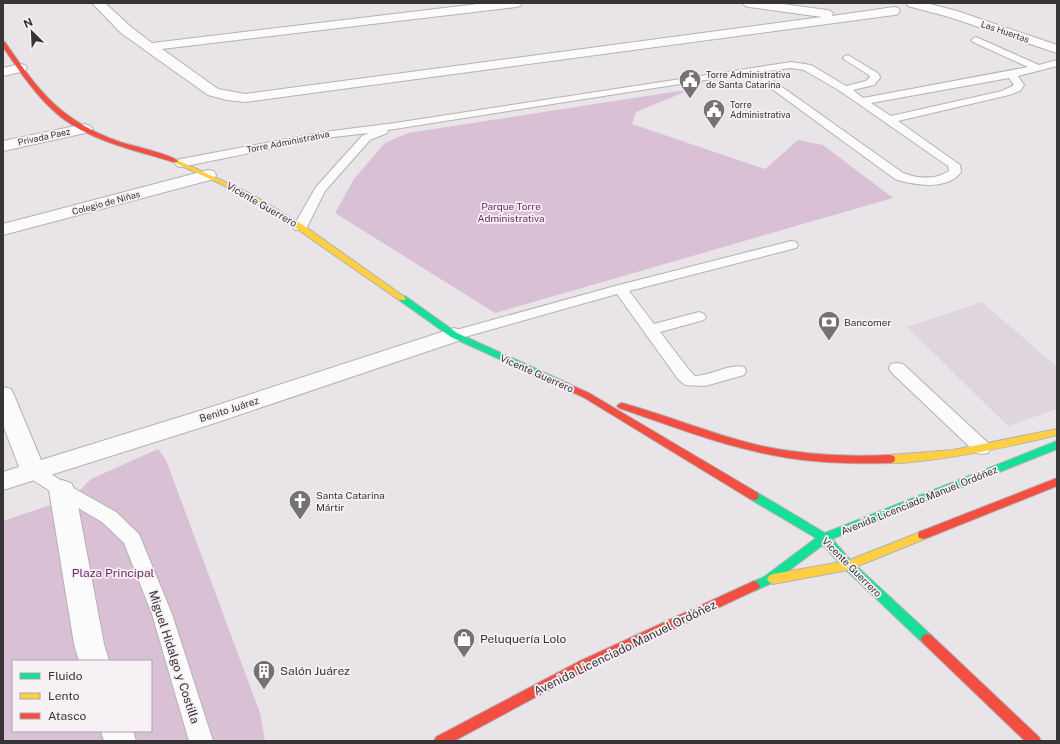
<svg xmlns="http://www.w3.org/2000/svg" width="1060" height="744" viewBox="0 0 1060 744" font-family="'Public Sans',sans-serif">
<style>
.built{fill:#ded5dd}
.green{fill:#d9c0d5;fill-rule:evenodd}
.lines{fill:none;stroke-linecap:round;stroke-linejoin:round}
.lane-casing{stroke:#b4b2b4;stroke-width:2}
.street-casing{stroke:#b4b2b4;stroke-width:2}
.fast-casing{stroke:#b4b2b4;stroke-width:2}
.slow-casing{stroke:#b4b2b4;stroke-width:2}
.jam-casing{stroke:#b4b2b4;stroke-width:2}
.lane{fill:#fcfbfb;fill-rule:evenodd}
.street{fill:#fcfbfb;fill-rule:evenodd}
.fast{fill:#16e098;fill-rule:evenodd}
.slow{fill:#ffcf43;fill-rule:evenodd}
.jam{fill:#f24e42;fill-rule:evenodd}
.labels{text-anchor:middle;stroke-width:3.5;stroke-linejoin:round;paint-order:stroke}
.far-street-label{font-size:9px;fill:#363436;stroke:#f7f0f5}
.far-poi-label{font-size:9px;fill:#363436;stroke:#f7f0f5;text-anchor:start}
.street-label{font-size:10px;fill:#363436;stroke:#f7f0f5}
.park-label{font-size:10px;fill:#6d2e68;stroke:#f7f0f5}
.poi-label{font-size:10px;fill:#363436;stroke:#f7f0f5;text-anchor:start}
.near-park-label{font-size:12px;fill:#6d2e68;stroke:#f7f0f5}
.near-poi-label{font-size:12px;fill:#363436;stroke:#f7f0f5;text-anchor:start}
.near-street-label{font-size:12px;fill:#363436;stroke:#f7f0f5}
</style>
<rect width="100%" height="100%" fill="#e8e4e7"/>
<polygon class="built" points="982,302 1057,367 1057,409 1008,426 907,327"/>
<g class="green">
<polygon points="692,89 636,112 632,124 765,169 798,140 823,145 893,198 495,313 335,213 354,179 385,143 408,133"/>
<path d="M158,449L166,460L260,713L265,741H3V521L62,501L80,490L91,479ZM13,661H151V731H13Z"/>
</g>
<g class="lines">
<g class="lane-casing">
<g id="lane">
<path d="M976,37L1039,65L1057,60V66L1018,76L1024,85L1020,91L1009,95L898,121L960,165L961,172C948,191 913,185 895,179L750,73L388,130L387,133L370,140L325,191L307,227L305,230H295L293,227L316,187L362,136L369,133L324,138L181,167L177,166L175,163L177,160L181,159L324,132L395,123L791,62L811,65L846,86L866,81L870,77L869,75L845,60L843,58L845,56L848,55L879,74L880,78L874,85L853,90L863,98L1028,67L973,42L971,40ZM791,68L804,70L840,91L948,166L949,171C935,180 919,179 903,173L761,72ZM1009,78L1014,85L1002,91L891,116L871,103Z"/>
<path d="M791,241L796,242L798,245L796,248L629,291L654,324L699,312L704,314L706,317L704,320L660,332L690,371L695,376C710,376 730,363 744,367L746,371L744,375L705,386L685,385L678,379L617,294L454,340L449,338L446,335L449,332L615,286Z"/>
<polygon points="897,363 903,364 988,443 991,448 988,453 982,454 976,453 891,372 889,368 891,364"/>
<polygon points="33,464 39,466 68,485 116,512 139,534 172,614 213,741 189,741 152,614 124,543 102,522 56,495 27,476 24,471 27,466"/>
</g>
</g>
<g class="street-casing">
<g id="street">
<polygon points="92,3 105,3 131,27 152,43 486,3 522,3 520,6 516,7 162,49 218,89 245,94 822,17 749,7 745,6 743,3 775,3 827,10 831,11 833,14 832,16 894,7 898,8 900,11 898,14 894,15 245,102 227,100 208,95 121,33"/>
<polygon points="906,3 926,3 957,11 1057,45 1057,53 949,17 908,6"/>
<polygon points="20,64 25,65 27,68 25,71 3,76 3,68"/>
<polygon points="85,124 90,126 93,129 90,132 3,151 3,141"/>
<polygon points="208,170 214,171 216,175 214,179 3,235 3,224"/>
<polygon points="454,328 461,330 465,335 461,340 212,424 3,490 3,472 19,467 3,425 3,387 11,389 14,395 41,460 196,412"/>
<polygon points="62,480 71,483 75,490 104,644 109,661 79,661 74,644 49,490 53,483"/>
<polygon points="101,731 133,731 136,741 104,741"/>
</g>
</g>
<g class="fast-casing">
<g id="fast">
<polygon points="399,296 405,296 457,333 567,383 569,385 567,387 561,387 451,337 399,300 398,298"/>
<polygon points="1057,441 1057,449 832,539 852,562 931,635 933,639 931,643 927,644 923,643 844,568 823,545 772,583 754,591 750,589 748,586 750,583 764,577 816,538 750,499 749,496 750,493 754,492 758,493 825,533"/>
</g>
</g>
<g class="slow-casing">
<g id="slow">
<polygon points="175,159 249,193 303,225 406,298 405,300 399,300 297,229 245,195 173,162 173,160"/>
<path d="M1057,429V435C1012,446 967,456 920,461C910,462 896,465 886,462L885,459L886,456L890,455L953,450Z"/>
<polygon points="923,531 927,532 928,535 927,538 848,570 773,584 769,582 767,579 769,576 773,574 847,561"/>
</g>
</g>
<g class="jam-casing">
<g id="jam">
<path d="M3,41L5,42C39,92 61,121 120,142C133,146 170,154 178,161L177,162H173C135,150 94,142 62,118C38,99 20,72 3,47Z"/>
<polygon points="564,382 589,393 758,493 759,496 758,499 754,500 750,499 583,397 561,387 559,385"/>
<path d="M622,403C666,415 709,433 753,444C798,455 844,457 890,455L894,456L895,459L894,462L890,463C852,464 814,463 777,456C723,446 671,426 619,408L617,406L619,404Z"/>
<polygon points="1057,478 1057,486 927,538 923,539 919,538 918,535 919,532"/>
<polygon points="754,581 758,583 760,586 758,589 588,669 454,741 434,741 436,737 580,661"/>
<polygon points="927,634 931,635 1039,737 1041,741 1025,741 923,643 921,639 923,635"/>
</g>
</g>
<use href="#lane" class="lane"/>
<use href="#street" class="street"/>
<use href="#fast" class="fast"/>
<use href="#slow" class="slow"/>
<use href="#jam" class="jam"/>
</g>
<defs>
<g id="civic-pin" transform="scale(1.15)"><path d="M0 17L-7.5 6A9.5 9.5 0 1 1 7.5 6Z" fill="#747274" stroke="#f7f0f5"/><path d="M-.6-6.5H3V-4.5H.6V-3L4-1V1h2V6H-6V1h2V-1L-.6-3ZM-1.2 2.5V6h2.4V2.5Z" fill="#fff"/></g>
<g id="bank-pin" transform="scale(1.15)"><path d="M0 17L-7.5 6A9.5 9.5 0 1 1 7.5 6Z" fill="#747274" stroke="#f7f0f5"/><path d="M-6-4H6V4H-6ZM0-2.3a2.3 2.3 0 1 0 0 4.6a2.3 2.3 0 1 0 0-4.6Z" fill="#fff"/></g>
<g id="church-pin" transform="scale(1.15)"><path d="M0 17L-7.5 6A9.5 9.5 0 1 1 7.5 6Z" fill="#747274" stroke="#f7f0f5"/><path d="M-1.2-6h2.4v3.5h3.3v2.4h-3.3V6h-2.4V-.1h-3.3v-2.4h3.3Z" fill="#fff"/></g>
<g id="shop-pin" transform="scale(1.15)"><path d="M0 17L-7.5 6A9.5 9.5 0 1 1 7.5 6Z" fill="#747274" stroke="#f7f0f5"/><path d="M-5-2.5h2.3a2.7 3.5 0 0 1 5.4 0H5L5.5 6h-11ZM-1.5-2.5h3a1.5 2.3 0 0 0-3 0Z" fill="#fff"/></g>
<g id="building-pin" transform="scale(1.15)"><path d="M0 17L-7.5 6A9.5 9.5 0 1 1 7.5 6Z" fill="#747274" stroke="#f7f0f5"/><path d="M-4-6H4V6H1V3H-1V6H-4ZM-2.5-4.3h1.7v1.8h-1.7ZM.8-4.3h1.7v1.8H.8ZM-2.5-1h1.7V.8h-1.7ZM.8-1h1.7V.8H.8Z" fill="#fff"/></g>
</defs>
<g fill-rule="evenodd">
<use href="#civic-pin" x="690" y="80"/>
<use href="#civic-pin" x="714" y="110"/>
<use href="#bank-pin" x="829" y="322"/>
<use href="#church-pin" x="300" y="501"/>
<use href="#shop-pin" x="464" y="639"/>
<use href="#building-pin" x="264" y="671"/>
</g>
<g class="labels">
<g class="far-street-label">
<text transform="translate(1005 32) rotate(19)" y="3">Las Huertas</text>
<text transform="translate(44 137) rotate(-12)" y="3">Privada Paez</text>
<text transform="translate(288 142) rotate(-11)" y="3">Torre Administrativa</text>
<text transform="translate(106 203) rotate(-15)" y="3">Colegio de Niñas</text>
</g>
<g class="far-poi-label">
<text x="706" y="78">Torre Administrativa<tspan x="706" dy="10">de Santa Catarina</tspan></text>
<text x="730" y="108">Torre<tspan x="730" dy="10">Administrativa</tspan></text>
</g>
<g class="street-label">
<text transform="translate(262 204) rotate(30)" y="4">Vicente Guerrero</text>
<text transform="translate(537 373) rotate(24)" y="4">Vicente Guerrero</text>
<text transform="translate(229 409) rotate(-18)" y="4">Benito Juárez</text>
<text transform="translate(919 500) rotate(-22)" y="4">Avenida Licenciado Manuel Ordóñez</text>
<text transform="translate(852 567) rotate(45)" y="4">Vicente Guerrero</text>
</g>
<g class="park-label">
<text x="511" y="210">Parque Torre<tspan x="511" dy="12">Administrativa</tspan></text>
</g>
<g class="poi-label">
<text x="844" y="326">Bancomer</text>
<text x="316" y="499">Santa Catarina<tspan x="316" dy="12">Mártir</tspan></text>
</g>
<g class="near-park-label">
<text x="113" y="577">Plaza Principal</text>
</g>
<g class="near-poi-label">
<text x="480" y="643">Peluquería Lolo</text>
<text x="280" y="675">Salón Juárez</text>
</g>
<g class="near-street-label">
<text transform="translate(625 648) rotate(-26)" y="4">Avenida Licenciado Manuel Ordóñez</text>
<text transform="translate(174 657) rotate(72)" y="4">Miguel Hidalgo y Costilla</text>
</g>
</g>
<rect width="1060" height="744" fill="none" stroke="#363436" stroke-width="8"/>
<rect x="12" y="660" width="140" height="72" fill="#f7f0f5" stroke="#aaa5a9"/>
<rect x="20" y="673" width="20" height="6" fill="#16e098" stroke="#aaa5a9"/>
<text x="48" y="680" font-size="12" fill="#363436">Fluido</text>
<rect x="20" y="693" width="20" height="6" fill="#ffcf43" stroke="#aaa5a9"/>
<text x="48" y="700" font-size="12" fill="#363436">Lento</text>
<rect x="20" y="713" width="20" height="6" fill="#f24e42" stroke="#aaa5a9"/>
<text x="48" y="720" font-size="12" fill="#363436">Atasco</text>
<g transform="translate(32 32) rotate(336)" stroke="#f7f0f5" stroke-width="3" paint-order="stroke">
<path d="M0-3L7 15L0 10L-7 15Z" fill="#363436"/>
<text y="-6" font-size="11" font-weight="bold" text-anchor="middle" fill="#363436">N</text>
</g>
</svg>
